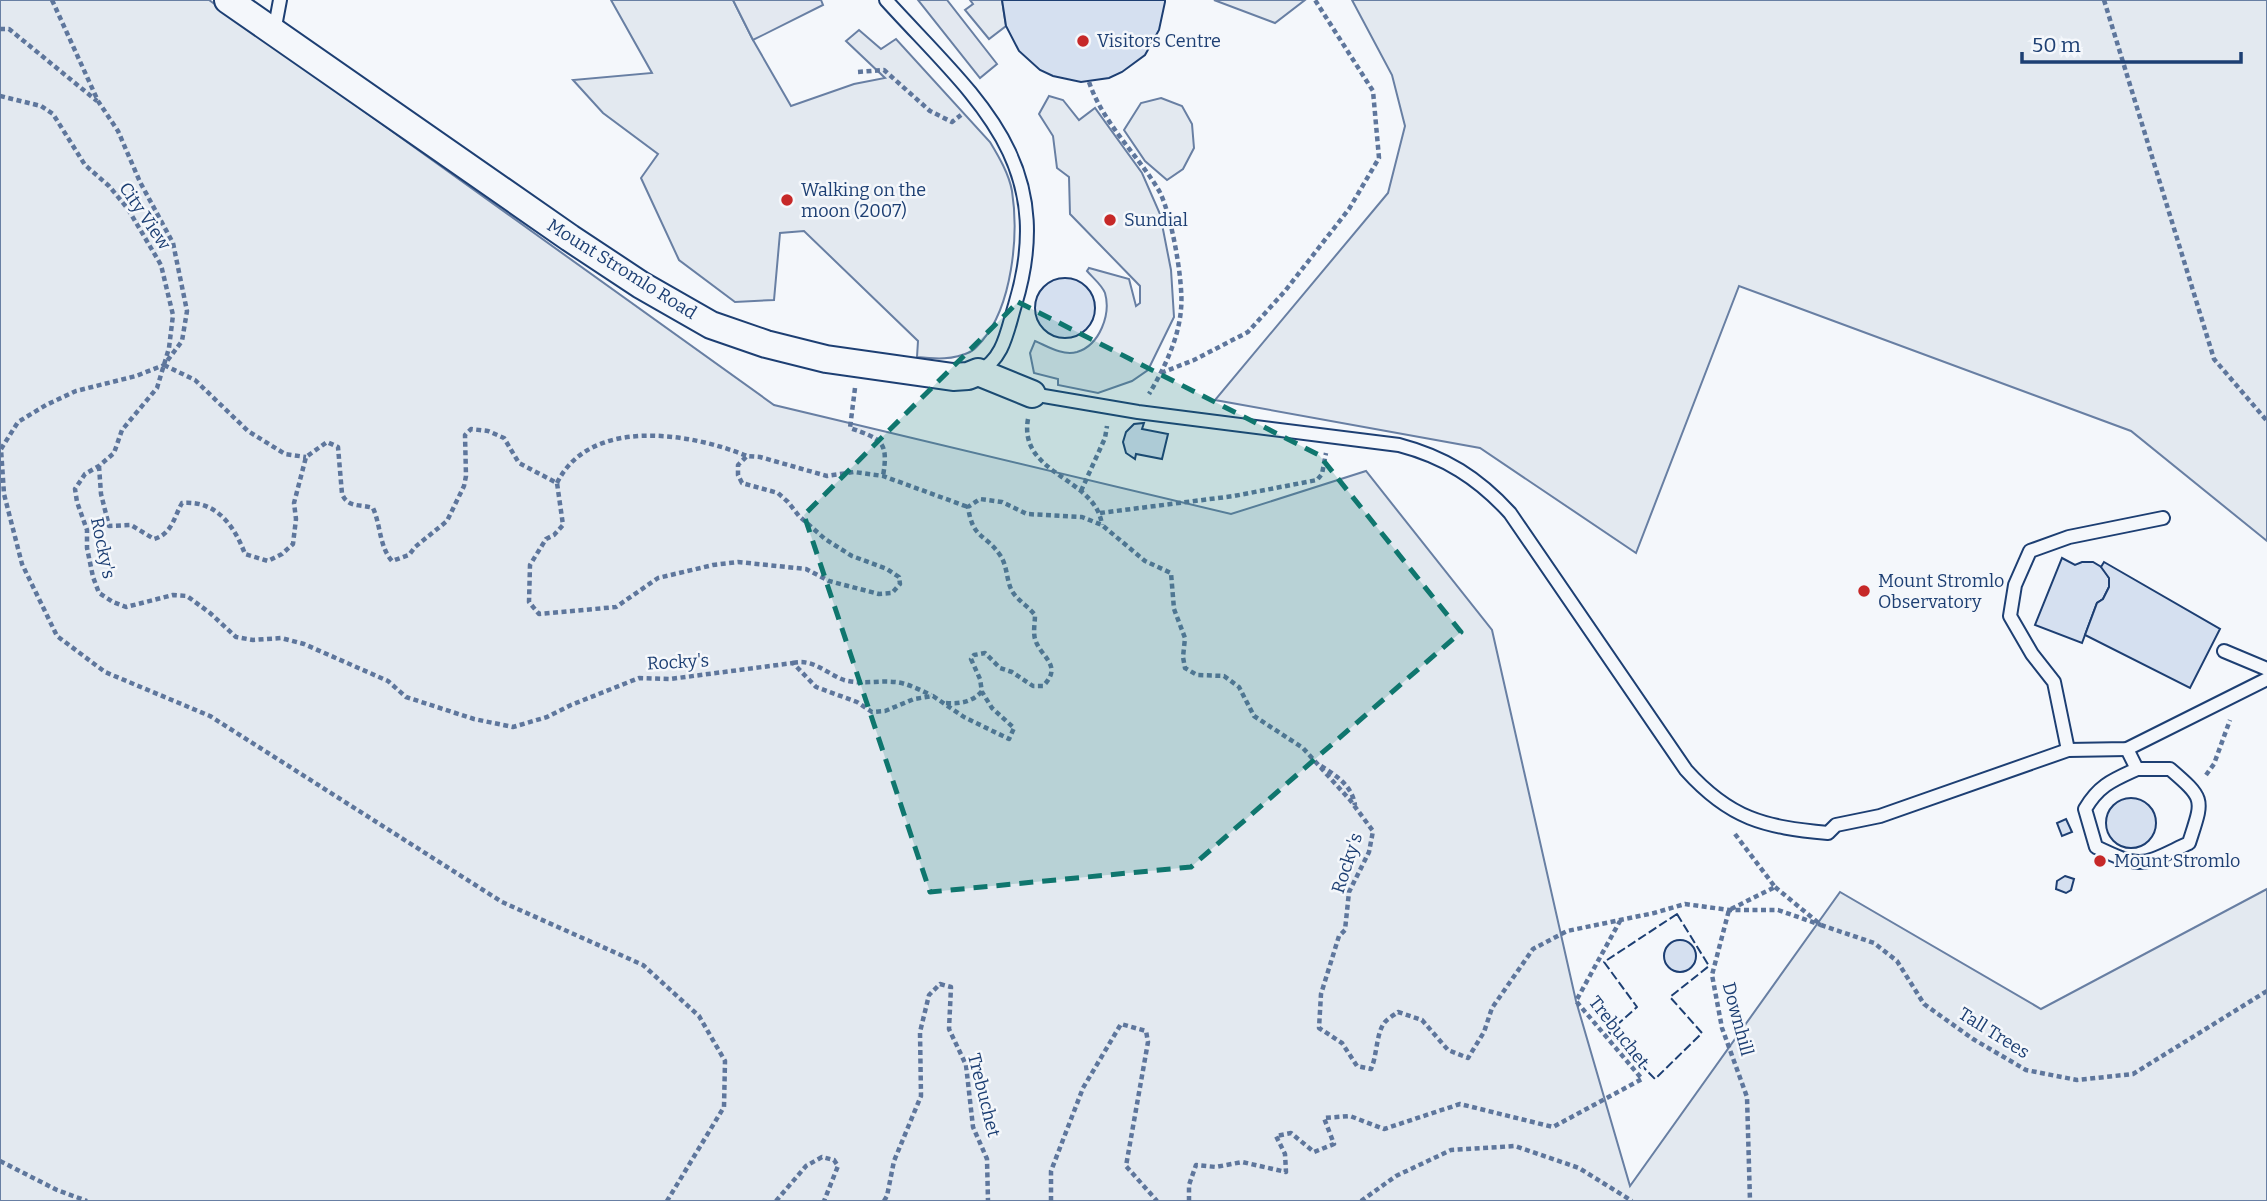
<svg xmlns="http://www.w3.org/2000/svg" width="2267" height="1201" viewBox="0 0 2267 1201" font-family="Bitter,serif">
<style>
.green{fill:#e3e9f0;stroke:#687fa3;stroke-width:2}
.parking{fill:#e3e8f0;stroke:#687fa3;stroke-width:2}
.building{fill:#d5e0f0;stroke:#1d3f73;stroke-width:2}
.lines{fill:none;stroke-linecap:round;stroke-linejoin:round}
.lane-casing{stroke:#1d3f73;stroke-width:16}
.street-casing{stroke:#1d3f73;stroke-width:30}
.path{stroke:#5e769c;stroke-width:4.5;stroke-dasharray:5 3.5;stroke-linecap:butt}
.lane{stroke:#f4f7fb;stroke-width:12}
.street{stroke:#f4f7fb;stroke-width:26}
.fence{stroke:#1d3f73;stroke-width:2;stroke-dasharray:9 3.5;stroke-linecap:butt}
.marked{fill:#0f766e;fill-opacity:0.2;stroke:#0f766e;stroke-width:5;stroke-dasharray:14 9;stroke-linejoin:round}
.poi-dot{fill:#c62828;stroke:#f4f7fb;stroke-width:2.5}
.labels{text-anchor:middle;stroke-width:5;stroke-linejoin:round;paint-order:stroke}
.poi-label{font-size:18px;fill:#1d3f73;stroke:#f4f7fb;text-anchor:start}
.street-label{font-size:18px;fill:#1d3f73;stroke:#f4f7fb}
</style>
<rect width="100%" height="100%" fill="#f4f7fb"/>
<g class="green">
<polygon points="0,0 209,0 774,405 1231,514 1366,471 1492,630 1576,1001 1630,1186 1840,892 2041,1009 2267,889 2267,1201 0,1201"/>
<path d="M611,0H733L753,40L791,106L854,84L885,78L846,41L859,30L881,49L896,39L990,142C999,157 1009,174 1012,191C1019,236 1012,306 982,341C978,345 975,350 970,352C953,360 936,359 917,357L918,341L804,231L780,233L774,300L735,302L679,260L641,178L658,154L603,113L573,80L652,73Z"/>
<polygon points="970,0 1002,0 1006,26 989,39 965,10 973,4"/>
<polygon points="1214,0 1305,0 1275,23"/>
<polygon points="1352,0 2267,0 2267,541 2131,431 1739,286 1636,553 1480,448 1215,400 1388,193 1405,126 1392,75"/>
<path d="M1049,96L1063,100L1079,120L1095,108L1142,173L1160,214L1171,270L1174,317L1148,370L1132,381L1098,393L1058,385V379L1034,373L1030,353L1035,341C1047,346 1062,356 1077,352C1100,345 1111,314 1105,293C1102,285 1093,278 1087,271L1089,268L1129,279L1136,306L1140,303V286L1070,214L1069,177L1057,168L1053,136L1039,114Z"/>
<polygon points="1161,98 1182,106 1192,124 1194,148 1183,169 1167,180 1145,161 1124,130 1141,103"/>
</g>
<g class="parking">
<polygon points="733,0 821,0 823,5 753,40"/>
<polygon points="918,0 947,0 997,64 980,78"/>
</g>
<g class="building">
<polygon points="1002,0 1165,0 1165,2 1159,30 1145,55 1122,72 1109,78 1081,82 1053,76 1040,70 1019,51 1006,26"/>
<circle cx="1065" cy="308" r="30"/>
<polygon points="1144,423 1142,429 1168,434 1162,459 1136,454 1135,459 1126,453 1123,442 1126,432 1134,424"/>
<polygon points="2062,558 2075,565 2082,562 2093,562 2103,568 2109,578 2109,587 2103,599 2097,603 2082,643 2035,625"/>
<polygon points="2104,562 2220,629 2190,688 2085,635 2097,603 2103,599 2109,587 2109,578 2101,567"/>
<circle cx="2131" cy="823" r="25"/>
<polygon points="2066,819 2072,832 2062,836 2057,823"/>
<polygon points="2065,876 2074,879 2071,890 2066,893 2056,889 2057,881"/>
<circle cx="1680" cy="956" r="16"/>
</g>
<g class="lines">
<g class="lane-casing">
<g id="lane">
<path d="M886,0C974,97 1059,160 1015,305C1007,331 1004,359 978,372"/>
<polyline points="274,32 280,0"/>
<path d="M1032,394L1138,412L1399,445C1445,457 1478,478 1510,513L1686,770C1730,819 1764,827 1828,833L1836,825L1880,816L2068,750L2127,749L2267,679"/>
<polyline points="2224,651 2267,669"/>
<path d="M2127,749L2137,769H2170C2206,800 2203,799 2189,843C2142,865 2144,870 2096,847L2085,809C2099,785 2113,780 2137,769"/>
<polyline points="2068,750 2054,682 2032,654 2010,616 2015,585 2030,551 2069,537 2163,518"/>
</g>
</g>
<g class="street-casing">
<polyline id="street" points="228,0 570,238 641,285 711,325 766,344 826,359 953,377 968,376 978,372 1032,394"/>
</g>
<g class="path">
<polyline points="52,0 98,101 118,131 140,182 173,243 187,311 182,341 164,365 136,376 76,391 46,405 18,422 1,449 4,494 22,564 57,636 105,672 210,716 502,902 643,965 699,1016 725,1061 724,1107 667,1201"/>
<polyline points="2104,0 2214,359 2267,421"/>
<polyline points="0,29 9,29 97,101"/>
<polyline points="858,72 884,70 930,111 952,122 961,115"/>
<path d="M1089,82C1103,123 1136,153 1158,189C1171,210 1184,284 1181,309C1179,338 1164,369 1149,394"/>
<path d="M0,96L41,106L53,114L85,165L109,186L128,209L161,265L173,315L169,348L157,388L122,430L114,453L99,466L85,474L75,489L77,502L87,530V548L93,577L99,593L113,602L126,607L173,595L187,596L210,613L236,637L253,640L281,638L304,644L388,681L406,697L474,719L513,727L547,717L571,705L639,678L670,679L793,663L816,687L857,702L872,712L885,711L914,699L933,696L964,717L1009,739L1014,728L992,708L982,692L980,679L971,659L974,655L985,653L1000,668L1012,672L1033,686H1043C1064,665 1040,657 1035,639C1033,632 1035,622 1035,615C1029,607 1017,600 1012,591C1006,580 1008,567 1000,555C985,533 973,540 968,507L980,499L1002,502L1027,514L1082,517L1102,525L1145,561L1171,573L1174,609L1185,638L1183,657L1185,668L1197,675L1224,676L1239,687L1254,716L1303,748L1350,800L1373,831L1369,852L1349,892L1345,930L1339,936L1321,994L1319,1028L1342,1043L1357,1066L1371,1069C1377,1056 1376,1035 1384,1023C1387,1019 1394,1015 1398,1012L1422,1020L1448,1050L1468,1058L1484,1032L1492,1008L1533,949L1567,931L1654,913L1685,904L1729,910H1778L1821,925"/>
<polyline points="164,365 195,380 248,431 285,454 306,457"/>
<polyline points="1161,373 1194,360 1248,332 1285,291 1349,209 1379,158 1373,91 1315,0"/>
<path d="M855,388L850,428C881,439 889,441 883,476"/>
<path d="M1028,419C1018,475 1096,477 1102,525"/>
<path d="M99,466L101,494L109,526L131,525L154,539C172,534 174,517 182,503C216,500 234,525 245,554L268,561L282,554L293,544L296,519L294,503L306,457L327,442L338,447L342,494C348,508 360,504 373,508C381,526 379,546 392,561L409,555L415,547L447,521L464,486L466,476L465,435L471,429L488,431L504,438L519,463L557,483L563,525L554,535L546,539L530,565L529,602L539,614L616,607L658,578L713,565L738,562L806,569L829,581L879,594L892,593L900,584L899,577L887,569L852,556L825,539L799,516L788,502L778,493L742,483L738,475V465L747,456L760,457L827,476L854,472L883,476L968,507"/>
<path d="M557,483C590,416 691,433 747,456"/>
<polyline points="1081,491 1105,438 1107,426"/>
<polyline points="1100,513 1234,496 1317,480 1322,474 1326,453"/>
<path d="M793,663C813,658 827,674 844,680C861,685 878,680 895,682C907,683 920,690 931,695"/>
<path d="M946,703C960,704 973,702 982,691"/>
<path d="M1321,766C1337,776 1352,786 1355,805"/>
<polyline points="2206,775 2214,764 2230,720"/>
<polyline points="1735,834 1775,887 1729,910 1712,975 1722,1028 1747,1097 1750,1201"/>
<polyline points="1775,887 1821,925 1874,943 1897,961 1924,1004 1973,1039 2026,1070 2077,1080 2133,1074 2267,991"/>
<polyline points="0,1161 57,1190 87,1201"/>
<polyline points="776,1201 806,1166 822,1157 834,1160 838,1166 824,1201"/>
<polyline points="884,1201 887,1196 894,1161 921,1096 920,1032 929,995 940,984 951,987 949,1029 966,1065 973,1127 987,1159 988,1201"/>
<polyline points="1051,1201 1051,1171 1083,1088 1121,1024 1146,1031 1148,1042 1126,1166 1157,1201"/>
<polyline points="1189,1201 1189,1185 1196,1165 1216,1167 1242,1162 1286,1172 1285,1154 1276,1136 1291,1133 1314,1152 1334,1144 1324,1118 1350,1116 1384,1129 1460,1104 1553,1127 1642,1079 1576,1001 1620,921"/>
<polyline points="1361,1201 1396,1176 1451,1150 1515,1146 1579,1168 1632,1201"/>
</g>
<use href="#lane" class="lane"/>
<use href="#street" class="street"/>
<polygon class="fence" points="1677,914 1709,966 1670,997 1702,1033 1655,1079 1609,1032 1637,1007 1604,962"/>
</g>
<path class="marked" d="M1018,302L1319,455L1461,632L1191,867L930,892L804,515Z"/>
<g class="poi-dot">
<circle cx="1083" cy="41" r="7"/>
<circle cx="787" cy="200" r="7"/>
<circle cx="1110" cy="220" r="7"/>
<circle cx="1864" cy="591" r="7"/>
<circle cx="2100" cy="861" r="7"/>
</g>
<g class="labels">
<g class="poi-label">
<text x="1097" y="47">Visitors Centre</text>
<text x="801" y="196">Walking on the<tspan x="801" dy="21">moon (2007)</tspan></text>
<text x="1124" y="226">Sundial</text>
<text x="1878" y="587">Mount Stromlo<tspan x="1878" dy="21">Observatory</tspan></text>
<text x="2114" y="867">Mount Stromlo</text>
</g>
<g class="street-label">
<text transform="translate(145 216) rotate(56)" y="6">City View</text>
<text transform="translate(622 269) rotate(32)" y="6">Mount Stromlo Road</text>
<text transform="translate(103 548) rotate(78)" y="6">Rocky's</text>
<text transform="translate(678 662) rotate(-3)" y="6">Rocky's</text>
<text transform="translate(1347 863) rotate(-72)" y="6">Rocky's</text>
<text transform="translate(1738 1019) rotate(75)" y="6">Downhill</text>
<text transform="translate(1619 1032) rotate(52)" y="6">Trebuchet</text>
<text transform="translate(1994 1033) rotate(32)" y="6">Tall Trees</text>
<text transform="translate(984 1095) rotate(76)" y="6">Trebuchet</text>
</g>
</g>
<path d="M2022 52v10h219v-10" fill="none" stroke="#1d3f73" stroke-width="3.5"/>
<text x="2032" y="52" font-size="21" fill="#1d3f73" stroke="#f4f7fb" stroke-width="5" paint-order="stroke">50 m</text>
</svg>
